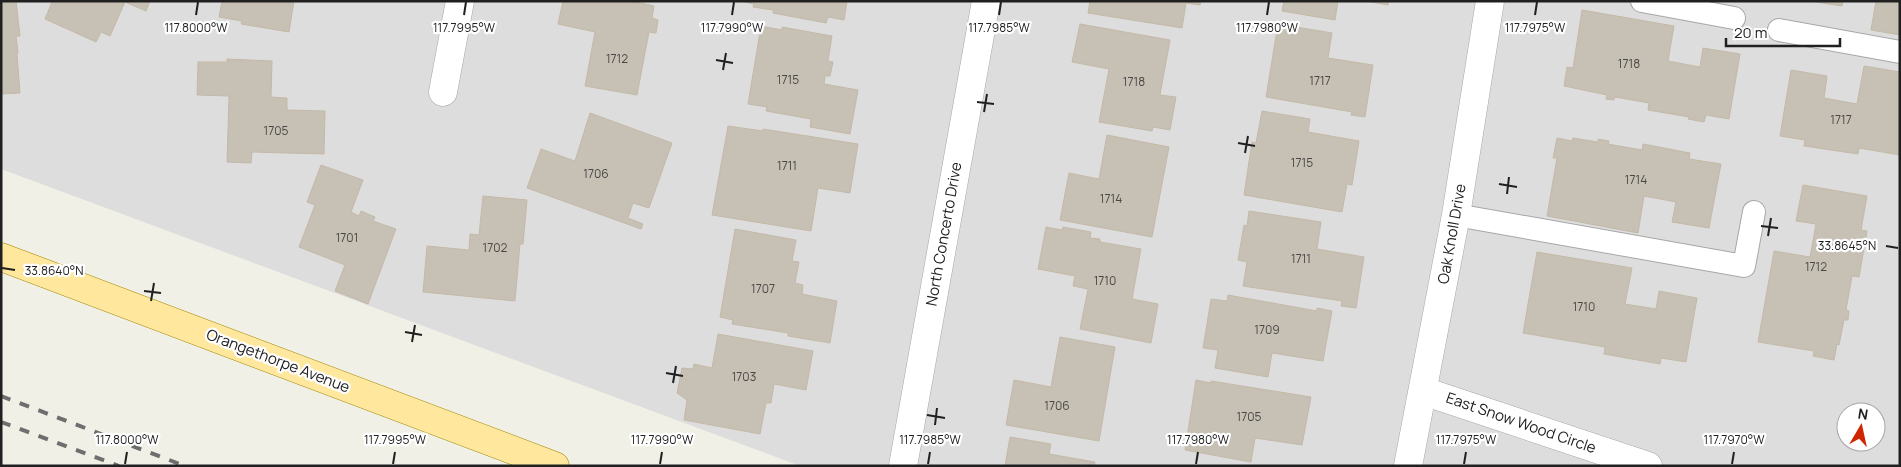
<svg xmlns="http://www.w3.org/2000/svg" width="1901" height="467" viewBox="0 0 1901 467" font-family="Manrope,sans-serif">
<style>
.residential{fill:#dedddd;fill-rule:evenodd}
.building{fill:#c6c0b5;stroke:#c4b9a7}
.lines{fill:none;stroke-linecap:round;stroke-linejoin:round}
.service-casing{stroke:#a7a7a7;stroke-width:24}
.minor-casing{stroke:#a7a7a7;stroke-width:29}
.primary-casing{stroke:#9c8500;stroke-width:29}
.service{stroke:#fff;stroke-width:22}
.minor{stroke:#fff;stroke-width:28}
.primary{stroke:#ffe79d;stroke-width:28}
.rail{stroke:#6e6e6e;stroke-width:4;stroke-dasharray:10 10;stroke-linecap:butt}
.ticks{fill:none;stroke:#202020;stroke-width:2}
.labels{text-anchor:middle;stroke-width:4.5;stroke-linejoin:round;paint-order:stroke}
.number-label{font-size:12px;fill:#4a4845}
.street-label{font-size:15px;fill:#202020;stroke:#fff}
.ticks-label{font-size:12px;text-anchor:middle;fill:#202020;stroke:#fff;stroke-width:4.5;stroke-linejoin:round;paint-order:stroke}
</style>
<rect width="100%" height="100%" fill="#f1f0e6"/>
<path class="residential" d="M1,1H1900V466H800L1,169ZM1846,412H1876V442H1846Z"/>
<g class="building">
<polygon points="1,1 16,1 20,36 16,36 18,53 17,54 20,93 1,94"/>
<polygon points="51,1 150,1 146,11 125,2 110,36 101,32 96,42 45,19 52,2"/>
<polygon points="222,1 294,1 289,32 241,24 242,21 219,17"/>
<polygon points="563,1 632,1 654,6 652,18 658,20 656,33 649,32 637,95 585,86 595,32 558,24"/>
<polygon points="740,1 847,1 844,20 828,17 826,23 773,13 773,10 753,7 754,4"/>
<polygon points="1090,1 1201,1 1200,5 1186,3 1182,28 1088,13"/>
<polygon points="1284,1 1338,1 1335,20 1282,11"/>
<polygon points="1366,1 1389,1 1388,5"/>
<polygon points="1810,1 1843,1 1842,6"/>
<polygon points="1876,1 1900,1 1900,35 1871,30"/>
<polygon points="1582,10 1674,26 1668,61 1700,67 1703,48 1740,54 1729,119 1706,115 1704,122 1688,119 1689,117 1648,110 1649,103 1615,97 1614,100 1606,99 1607,95 1564,86 1567,67 1573,68"/>
<polygon points="1080,24 1170,40 1160,95 1176,97 1170,130 1153,127 1152,131 1099,122 1109,69 1072,62"/>
<polygon points="1278,24 1332,33 1328,58 1373,65 1365,117 1351,115 1352,112 1266,97"/>
<polygon points="761,26 782,30 782,27 832,36 828,61 833,62 830,76 825,76 824,84 858,90 850,134 810,127 811,119 766,111 767,107 748,104"/>
<polygon points="227,59 272,61 271,97 287,98 287,110 325,111 324,154 252,152 251,163 227,162 229,96 197,95 198,62 227,62"/>
<polygon points="1864,66 1900,72 1900,155 1859,148 1858,154 1804,146 1805,140 1780,136 1791,70 1827,76 1824,98 1857,104"/>
<polygon points="1262,111 1310,119 1308,132 1359,141 1352,185 1347,184 1342,212 1244,195 1252,142 1256,143"/>
<polygon points="590,113 672,143 649,208 633,203 628,218 643,224 641,229 527,188 541,149 575,161"/>
<polygon points="728,126 763,131 763,129 858,144 850,193 818,188 811,231 712,215"/>
<polygon points="1107,135 1169,147 1152,237 1060,220 1069,173 1099,179"/>
<polygon points="1557,138 1572,141 1573,138 1598,142 1598,139 1609,141 1608,144 1642,150 1643,144 1690,153 1689,159 1721,164 1709,228 1672,222 1676,202 1644,196 1638,233 1547,216 1557,158 1553,158"/>
<polygon points="321,165 363,180 351,212 359,216 361,211 375,217 373,221 396,229 368,304 335,291 345,265 299,247 315,205 307,202"/>
<polygon points="1803,185 1867,196 1861,230 1867,231 1859,277 1852,276 1846,310 1849,311 1848,320 1844,320 1839,345 1837,344 1834,360 1813,356 1814,351 1758,342 1774,251 1810,257 1816,224 1796,221"/>
<polygon points="483,196 527,200 523,244 520,244 515,301 423,292 427,246 469,250 470,234 479,235"/>
<polygon points="1249,211 1321,222 1317,249 1364,257 1356,308 1341,306 1342,301 1243,286 1247,262 1238,260 1244,225 1247,226"/>
<polygon points="1046,227 1062,230 1063,227 1091,232 1090,238 1100,239 1100,242 1141,249 1132,299 1158,304 1151,343 1080,329 1088,289 1073,286 1075,276 1038,269"/>
<polygon points="735,229 796,240 792,261 799,262 795,283 803,285 802,294 837,301 830,343 788,336 788,333 732,324 733,320 720,317"/>
<polygon points="1537,252 1632,268 1625,304 1656,309 1659,291 1697,298 1686,362 1661,358 1660,364 1604,354 1605,347 1523,333"/>
<polygon points="1228,295 1317,311 1317,308 1332,311 1323,361 1272,353 1268,377 1215,368 1218,350 1203,348 1211,299 1227,301"/>
<polygon points="718,334 813,351 806,390 774,384 771,403 766,403 760,434 684,420 687,400 677,393 682,368 693,369 694,364 712,368"/>
<polygon points="1060,337 1115,347 1099,441 1006,425 1014,380 1051,387"/>
<polygon points="1196,380 1211,383 1211,381 1311,397 1302,445 1255,438 1251,462 1185,450"/>
<polygon points="1010,437 1051,444 1049,454 1095,462 1094,466 1005,466"/>
</g>
<g class="lines">
<g class="service-casing">
<g id="service">
<polyline points="1642,1 1734,18"/>
<polyline points="1779,30 1900,52"/>
<polyline points="1456,215 1744,266 1754,212"/>
</g>
</g>
<g class="minor-casing">
<g id="minor">
<polyline points="443,92 460,1"/>
<polyline points="1423,391 1648,466"/>
<polyline points="903,466 986,1"/>
<polyline points="1408,466 1456,215 1490,1"/>
</g>
</g>
<g class="primary-casing">
<polyline id="primary" points="1,257 555,466"/>
</g>
<use href="#service" class="service"/>
<use href="#minor" class="minor"/>
<use href="#primary" class="primary"/>
<g class="rail">
<polyline points="1,396 185,466"/>
<polyline points="1,422 119,466"/>
</g>
</g>
<path class="ticks" d="M196,15L198,2M464,15L466,2M732,15L734,2M999,15L1001,2M1267,15L1269,2M1535,15L1537,2M716,60L733,63M723,70L726,53M977,102L994,104M984,112L987,94M1238,143L1255,146M1245,153L1248,136M1499,184L1517,187M1507,194L1509,177M1761,226L1778,228M1768,236L1771,218M1886,246L1898,248M2,268L15,270M144,291L161,293M151,301L154,283M405,332L422,335M412,342L415,325M666,373L683,376M673,383L676,366M927,415L945,418M935,425L937,408M125,464L127,452M393,464L395,452M660,464L662,452M928,464L930,452M1196,464L1198,452M1464,464L1466,452M1732,464L1734,452"/>
<g class="labels">
<g class="number-label">
<text x="617" y="63">1712</text>
<text x="1629" y="68">1718</text>
<text x="788" y="84">1715</text>
<text x="1320" y="85">1717</text>
<text x="1134" y="86">1718</text>
<text x="1841" y="124">1717</text>
<text x="276" y="135">1705</text>
<text x="1302" y="167">1715</text>
<text x="787" y="170">1711</text>
<text x="596" y="178">1706</text>
<text x="1636" y="184">1714</text>
<text x="1111" y="203">1714</text>
<text x="347" y="242">1701</text>
<text x="495" y="252">1702</text>
<text x="1301" y="263">1711</text>
<text x="1816" y="271">1712</text>
<text x="1105" y="285">1710</text>
<text x="763" y="293">1707</text>
<text x="1584" y="311">1710</text>
<text x="1267" y="334">1709</text>
<text x="744" y="381">1703</text>
<text x="1057" y="410">1706</text>
<text x="1249" y="421">1705</text>
</g>
<g class="street-label">
<text transform="translate(944 234) rotate(-80)" y="5">North Concerto Drive</text>
<text transform="translate(1452 234) rotate(-80)" y="5">Oak Knoll Drive</text>
<text transform="translate(278 361) rotate(21)" y="5">Orangethorpe Avenue</text>
<text transform="translate(1521 423) rotate(19)" y="5">East Snow Wood Circle</text>
</g>
</g>
<g class="ticks-label">
<text x="196" y="32">117.8000°W</text>
<text x="464" y="32">117.7995°W</text>
<text x="732" y="32">117.7990°W</text>
<text x="999" y="32">117.7985°W</text>
<text x="1267" y="32">117.7980°W</text>
<text x="1535" y="32">117.7975°W</text>
<text x="1847" y="250">33.8645°N</text>
<text x="54" y="275">33.8640°N</text>
<text x="127" y="444">117.8000°W</text>
<text x="395" y="444">117.7995°W</text>
<text x="662" y="444">117.7990°W</text>
<text x="930" y="444">117.7985°W</text>
<text x="1198" y="444">117.7980°W</text>
<text x="1466" y="444">117.7975°W</text>
<text x="1734" y="444">117.7970°W</text>
</g>
<rect width="1901" height="467" fill="none" stroke="#202020" stroke-width="5"/>
<g transform="translate(1861 427) rotate(9)"><circle r="24" fill="#ffffff" stroke="#a6a6a6"/>
<path d="M0-4L9 19L0 12L-9 19Z" fill="#d02600"/>
<text y="-8" font-size="14" font-weight="bold" text-anchor="middle" fill="#202020">N</text>
</g>
<path d="M1726 38v8h114v-8" fill="none" stroke="#202020" stroke-width="2.5"/>
<text x="1734" y="38" font-size="15" fill="#202020" stroke="#ffffff" stroke-width="4" paint-order="stroke">20 m</text>
</svg>
